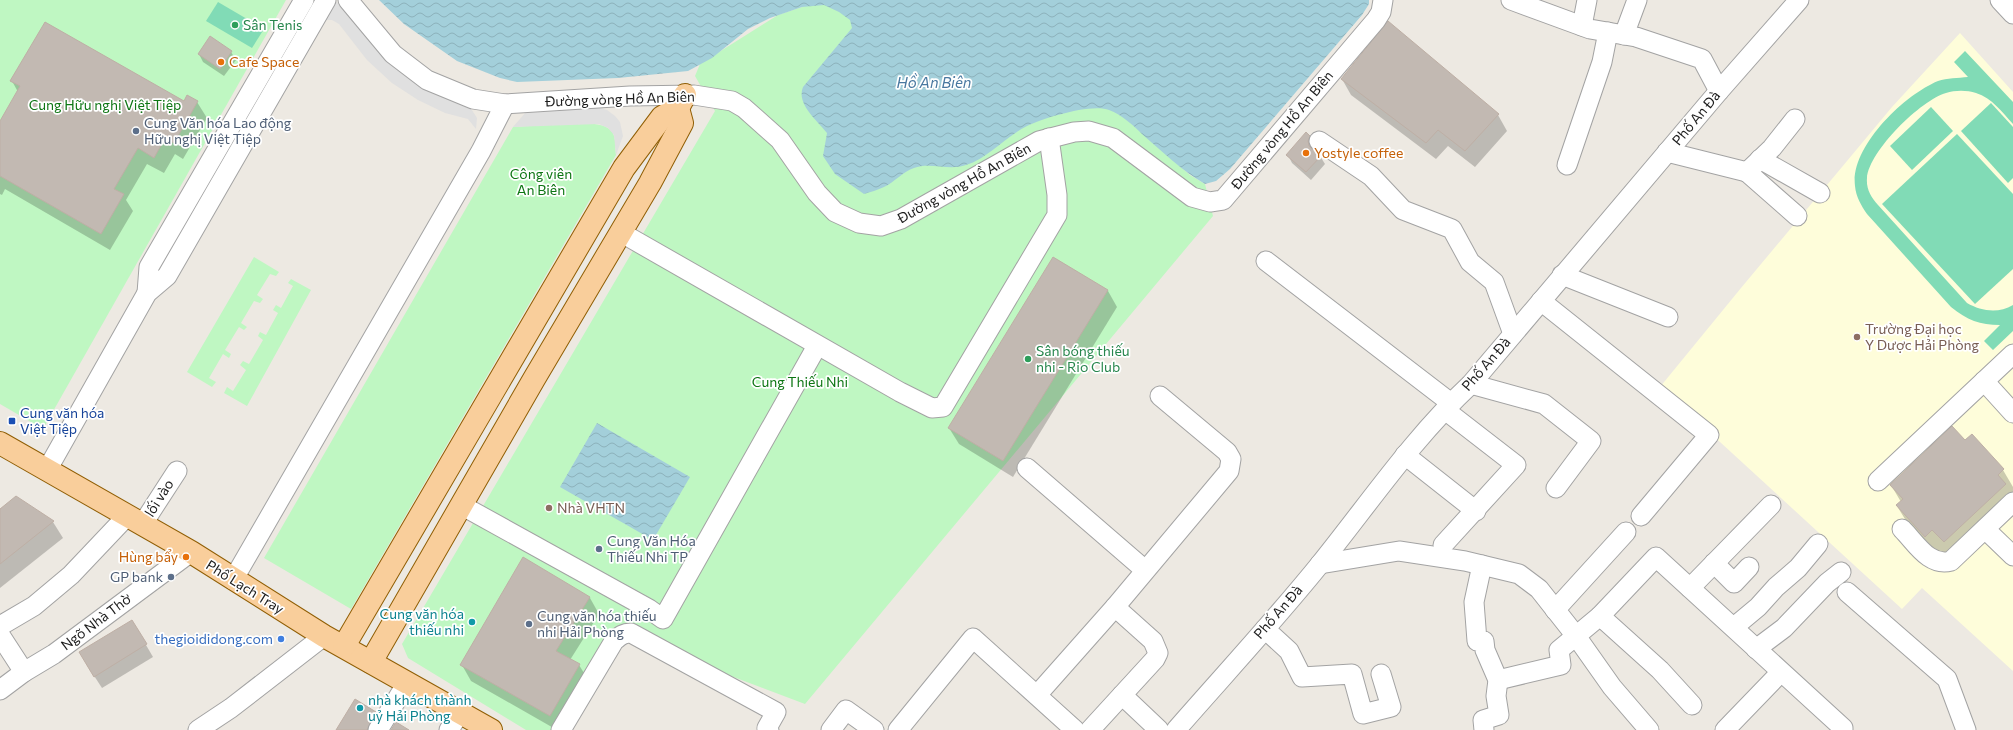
<svg xmlns="http://www.w3.org/2000/svg" width="2013" height="730" viewBox="0 0 2013 730" font-family="Commissioner,sans-serif">
<style>
.education{fill:#fefdda}
.park{fill:#bff7c2}
.pitch{fill:#81dbb6}
.parking{fill:#e0e0e0}
.water{fill:url(#water-waves)}
.shadow{fill:#0003}
.building{fill:#c2b9b2;stroke:#beafa5}
.lines{fill:none;stroke-linecap:round;stroke-linejoin:round}
.minor-casing{stroke:#a3a3a3;stroke-width:21}
.major-casing{stroke:#905e04;stroke-width:24}
.minor{stroke:#fff;stroke-width:19}
.major{stroke:#f9ce9b;stroke-width:22}
.leisure-dot{fill:#2e9e5b;stroke:#fff;stroke-width:1.5}
.food-dot{fill:#e8710a;stroke:#fff;stroke-width:1.5}
.service-dot{fill:#5c6f8a;stroke:#fff;stroke-width:1.5}
.education-dot{fill:#8d6e63;stroke:#fff;stroke-width:1.5}
.transit-dot{fill:#1a4fb4;stroke:#fff;stroke-width:1.5}
.culture-dot{fill:#0f9aa8;stroke:#fff;stroke-width:1.5}
.shop-dot{fill:#3f7fe0;stroke:#fff;stroke-width:1.5}
.labels{text-anchor:middle;stroke-width:3.5;stroke-linejoin:round;paint-order:stroke}
.leisure-label{font-size:14px;fill:#27864d;stroke:#fff;text-anchor:start}
.food-label{font-size:14px;fill:#c56008;stroke:#fff;text-anchor:start}
.street-label{font-size:14px;fill:#1c1c1c;stroke:#fff}
.park-label{font-size:14px;fill:#0e7614;stroke:#fff}
.service-label{font-size:14px;fill:#4e5e75;stroke:#fff;text-anchor:start}
.education-label{font-size:14px;fill:#785e54;stroke:#fff;text-anchor:start}
.transit-label{font-size:14px;fill:#164399;stroke:#fff;text-anchor:start}
.culture-label{font-size:14px;fill:#0d838f;stroke:#fff;text-anchor:end}
.shop-label{font-size:14px;fill:#366cbe;stroke:#fff;text-anchor:end}
.water-label{font-size:15px;font-style:italic;fill:#4978a0;stroke:#fff}
</style>
<defs>
<pattern id="water-waves" width="16" height="10" patternUnits="userSpaceOnUse"><rect width="16" height="10" fill="#a3cfda"/><path d="M0 5q4-4 8 0t8 0" fill="none" stroke="#8cb1ba"/></pattern>
</defs>
<rect width="100%" height="100%" fill="#ede9e2"/>
<polygon class="education" points="1960,33 2013,92 2013,671 1922,588 1902,609 1660,387 1741,288 1892,107"/>
<g class="park">
<polygon points="0,0 286,0 43,429 0,404"/>
<polygon points="823,0 1020,116 1108,103 1190,175 1205,184 1213,216 805,704 622,635 561,730 526,730 408,658 402,644 715,111 695,76 700,64 778,15"/>
<path d="M578,123C589,124 610,122 614,136C616,142 615,149 616,155L351,609L264,558L513,127Z"/>
<polygon points="254,257 279,272 276,276 270,274 257,295 263,299 260,303 254,301 241,323 247,327 244,330 239,327 225,350 231,354 229,358 223,354 209,378 216,382 212,387 187,372"/>
<polygon points="291,279 311,290 247,406 224,393 227,387 233,391 246,370 240,365 243,361 249,364 263,340 258,336 260,332 266,335 278,313 273,310 276,305 281,308 293,286 288,283"/>
</g>
<g class="pitch">
<polygon points="218,2 264,29 252,48 206,21"/>
<path d="M1965,51L2013,102V124C2002,112 1992,98 1976,93C1967,90 1955,90 1946,93C1921,100 1869,151 1867,178C1866,189 1871,197 1878,205L1967,303C1981,311 1998,314 2013,305V331L1993,350L1984,341L2000,325C1980,325 1967,320 1951,307L1867,214C1861,205 1856,197 1855,186C1850,147 1904,95 1938,81C1947,78 1958,78 1968,77L1954,62Z"/>
<polygon points="1991,103 2013,127 2013,178 2008,183 1961,131"/>
<polygon points="1931,107 1953,131 1912,170 1890,146"/>
<polygon points="1957,134 2013,194 2013,269 1975,304 1882,204"/>
</g>
<g class="parking">
<polygon points="336,1 377,51 401,73 426,89 470,107 477,118 476,129 468,119 445,113 418,100 392,83 367,60 339,24 332,20 325,20"/>
<polygon points="594,106 607,110 615,116 620,122 623,136 616,155 614,135 608,128 599,124 513,127 526,112 532,110"/>
</g>
<g class="water">
<path d="M379,0H1369V4L1362,15L1230,169L1216,181L1205,184C1182,171 1163,152 1143,135C1133,125 1122,115 1109,110C1092,103 1043,118 1027,126C1005,137 988,158 966,165C949,171 930,162 914,168C902,172 895,182 884,187C878,190 870,192 864,194L835,174L823,156L827,133C817,120 796,104 803,87L852,28L850,20L839,12L824,5L802,7L770,18L748,29L712,58L688,71L618,78L517,82L500,78L457,61L404,24Z"/>
<polygon points="597,423 690,477 653,540 560,487"/>
</g>
<g class="shadow">
<polygon points="231,52 236,60 224,76 203,62 199,54"/>
<polygon points="1342,79 1498,115 1507,131 1475,167 1448,146 1436,159 1351,95"/>
<polygon points="12,81 184,102 197,102 207,118 183,159 175,154 164,173 147,164 126,200 133,211 110,250 5,189 2,195 0,194 0,123 18,92"/>
<polygon points="1309,136 1314,144 1312,150 1320,156 1325,164 1311,180 1292,163 1288,155"/>
<polygon points="1054,258 1108,291 1117,307 1013,477 959,444 949,428"/>
<polygon points="1972,436 2003,470 2013,487 2013,496 1939,559 1911,529 1897,506 1901,502 1891,485 1965,442"/>
<polygon points="16,497 53,522 63,538 0,588 0,510"/>
<polygon points="523,558 590,598 599,614 570,660 579,665 589,681 557,730 471,681 462,665"/>
<polygon points="132,621 153,657 102,688 87,665"/>
<polygon points="376,712 384,730 337,730"/>
</g>
<g class="building">
<polygon points="1388,21 1499,114 1465,151 1438,130 1426,143 1341,79"/>
<polygon points="45,22 184,101 187,95 198,101 174,143 165,138 154,158 138,148 114,189 124,194 101,234 0,176 0,121 20,86 10,81"/>
<polygon points="210,36 232,51 220,69 198,54"/>
<polygon points="1306,132 1310,136 1308,141 1309,146 1321,156 1306,172 1286,155"/>
<polygon points="1053,257 1108,290 1003,461 948,428"/>
<polygon points="1952,426 1965,440 1972,434 2004,469 1998,475 2006,484 1944,542 1932,530 1925,537 1896,505 1903,499 1890,485"/>
<polygon points="16,496 54,521 0,564 0,509"/>
<polygon points="523,557 590,597 556,651 580,664 550,716 460,665"/>
<polygon points="132,620 147,644 94,677 79,652"/>
<polygon points="355,699 376,712 367,730 336,730"/>
<polygon points="396,722 409,730 391,730"/>
</g>
<g class="lines">
<g class="minor-casing">
<g id="minor">
<polyline points="348,0 393,54 427,80 473,99 505,104 630,96 694,95 732,101 744,108 780,140 817,193 835,212 859,223 881,226 901,219 1039,141 1074,132 1089,131 1113,138 1192,197 1210,202 1223,200 1376,20 1381,12 1383,0"/>
<polyline points="1511,0 1590,29 1636,37 1702,59 1719,91"/>
<polyline points="2000,0 2013,14"/>
<polyline points="1582,26 1587,0"/>
<polyline points="1624,35 1637,0"/>
<polyline points="1319,141 1371,176 1403,210 1452,229 1470,262 1494,282 1513,334"/>
<polyline points="1667,152 1747,172 1772,148 1795,119"/>
<polyline points="1760,159 1820,193"/>
<polyline points="1567,165 1602,62 1608,32"/>
<polyline points="1747,172 1797,216"/>
<polyline points="620,232 900,392 932,408 943,407 1057,215 1057,195 1049,138"/>
<polyline points="1266,261 1451,403"/>
<polyline points="1562,275 1668,317"/>
<polyline points="147,293 149,267 304,0"/>
<polyline points="1541,301 1709,435 1641,516"/>
<polyline points="1984,381 2013,413"/>
<polyline points="1471,384 1544,404 1591,441 1556,488"/>
<polyline points="1405,455 1476,511"/>
<polyline points="1027,468 1145,570"/>
<polyline points="47,470 147,293 167,276 326,0"/>
<polyline points="1878,481 2013,354"/>
<polyline points="461,505 649,609 663,619 817,346"/>
<polyline points="142,525 177,471"/>
<path d="M1902,529C1916,543 1929,567 1951,561L2013,502"/>
<polyline points="1985,529 2013,556"/>
<polyline points="1443,545 1516,465 1445,410"/>
<polyline points="1714,563 1734,583 1749,567"/>
<polyline points="1320,564 1399,551 1465,561 1519,574 1539,589 1576,636 1612,687 1649,730"/>
<polyline points="1482,565 1474,602 1477,641 1484,641 1485,650 1498,680 1496,696 1499,715 1483,720 1484,730"/>
<polyline points="233,580 481,151 505,104"/>
<polyline points="1690,588 1771,505"/>
<polyline points="1847,592 1947,679 1966,730"/>
<polyline points="1555,610 1626,532"/>
<polyline points="1600,616 1656,557 1843,728 1843,730"/>
<polyline points="0,626 34,606 71,575 126,517"/>
<polyline points="1734,627 1758,607 1776,587 1798,568 1818,544"/>
<polyline points="1265,629 1289,651 1302,677 1352,674 1363,714 1391,707 1381,674"/>
<polyline points="0,635 24,672"/>
<polyline points="1756,649 1784,628 1827,583 1841,572"/>
<polyline points="1498,680 1561,665 1559,650 1600,616 1660,670 1692,705"/>
<polyline points="0,690 24,672 54,654 191,552"/>
<polyline points="1037,695 1115,607 1229,471 1231,459 1227,452 1160,396"/>
<polyline points="1122,695 1159,730"/>
<polyline points="198,730 231,708 324,636"/>
<polyline points="378,730 407,683"/>
<polyline points="449,730 460,712"/>
<path d="M561,730L614,641C620,636 623,633 631,633L776,712L767,728L769,730"/>
<polyline points="831,730 846,710 874,730"/>
<polyline points="898,730 973,638 1075,730"/>
<polyline points="1090,730 1155,659 1158,653 1153,641 1115,607"/>
<path d="M1176,730C1224,675 1275,620 1321,563C1370,502 1414,437 1471,384L1719,91L1799,0"/>
<polyline points="1725,730 1781,672"/>
</g>
</g>
<g class="major-casing">
<g id="major">
<polyline points="0,443 191,552 324,636 491,730"/>
<polyline points="344,646 624,168 662,117 678,108 685,95"/>
<polyline points="371,662 534,379 650,183 682,123 678,108"/>
</g>
</g>
<use href="#minor" class="minor"/>
<use href="#major" class="major"/>
</g>
<g class="leisure-dot">
<circle cx="235" cy="25" r="4"/>
<circle cx="1028" cy="359" r="4"/>
</g>
<g class="food-dot">
<circle cx="221" cy="62" r="4"/>
<circle cx="1306" cy="153" r="4"/>
<circle cx="186" cy="557" r="4"/>
</g>
<g class="service-dot">
<circle cx="136" cy="131" r="4"/>
<circle cx="599" cy="549" r="4"/>
<circle cx="171" cy="577" r="4"/>
<circle cx="529" cy="624" r="4"/>
</g>
<g class="education-dot">
<circle cx="1857" cy="337" r="4"/>
<circle cx="549" cy="508" r="4"/>
</g>
<rect class="transit-dot" x="8" y="417" width="8" height="8" rx="2"/>
<g class="culture-dot">
<circle cx="472" cy="622" r="4"/>
<circle cx="360" cy="708" r="4"/>
</g>
<circle class="shop-dot" cx="281" cy="639" r="4"/>
<g class="labels">
<g class="leisure-label">
<text x="243" y="30">Sân Tenis</text>
<text x="1036" y="356">Sân bóng thiếu<tspan x="1036" dy="16">nhi - Rio Club</tspan></text>
</g>
<g class="food-label">
<text x="229" y="67">Cafe Space</text>
<text x="1314" y="158">Yostyle coffee</text>
<text x="178" y="562" text-anchor="end">Hùng bẩy</text>
</g>
<g class="street-label">
<text transform="translate(620 99) rotate(-2)" y="5">Đường vòng Hồ An Biên</text>
<text transform="translate(1696 118) rotate(-50)" y="5">Phố An Đà</text>
<text transform="translate(1282 130) rotate(-50)" y="5">Đường vòng Hồ An Biên</text>
<text transform="translate(964 183) rotate(-29)" y="5">Đường vòng Hồ An Biên</text>
<text transform="translate(1486 364) rotate(-49)" y="5">Phố An Đà</text>
<text transform="translate(159 498) rotate(-58)" y="5">lối vào</text>
<text transform="translate(245 587) rotate(32)" y="5">Phố Lạch Tray</text>
<text transform="translate(1278 612) rotate(-49)" y="5">Phố An Đà</text>
<text transform="translate(96 622) rotate(-37)" y="5">Ngõ Nhà Thờ</text>
</g>
<g class="park-label">
<text x="105" y="110">Cung Hữu nghị Việt Tiệp</text>
<text x="541" y="179">Công viên<tspan x="541" dy="16">An Biên</tspan></text>
<text x="800" y="387">Cung Thiếu Nhi</text>
</g>
<g class="service-label">
<text x="144" y="128">Cung Văn hóa Lao động<tspan x="144" dy="16">Hữu nghị Việt Tiệp</tspan></text>
<text x="607" y="546">Cung Văn Hóa<tspan x="607" dy="16">Thiếu Nhi TP</tspan></text>
<text x="163" y="582" text-anchor="end">GP bank</text>
<text x="537" y="621">Cung văn hóa thiếu<tspan x="537" dy="16">nhi Hải Phòng</tspan></text>
</g>
<g class="education-label">
<text x="1865" y="334">Trường Đại học<tspan x="1865" dy="16">Y Dược Hải Phòng</tspan></text>
<text x="557" y="513">Nhà VHTN</text>
</g>
<g class="transit-label">
<text x="20" y="418">Cung văn hóa<tspan x="20" dy="16">Việt Tiệp</tspan></text>
</g>
<g class="culture-label">
<text x="464" y="619">Cung văn hóa<tspan x="464" dy="16">thiếu nhi</tspan></text>
<text x="368" y="705" text-anchor="start">nhà khách thành<tspan x="368" dy="16">uỷ Hải Phòng</tspan></text>
</g>
<g class="shop-label">
<text x="273" y="644">thegioididong.com</text>
</g>
<g class="water-label">
<text x="934" y="88">Hồ An Biên</text>
</g>
</g>
</svg>
